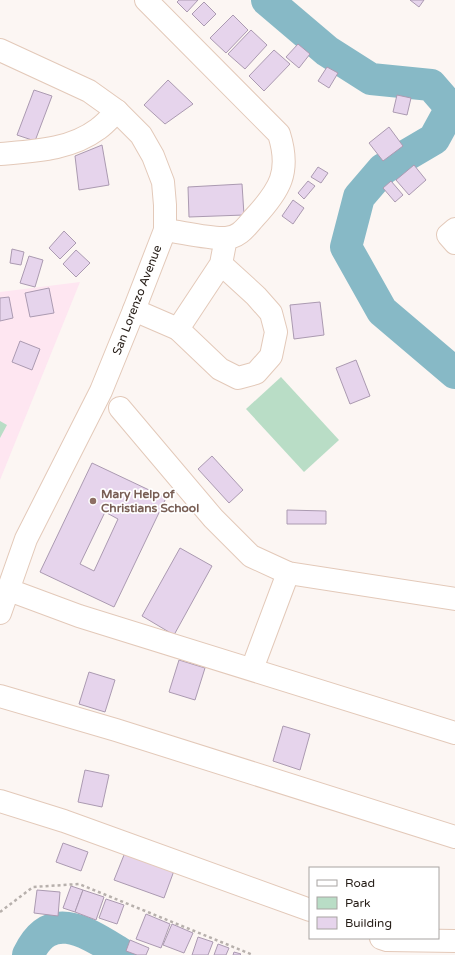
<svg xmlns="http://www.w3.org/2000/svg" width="455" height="955" viewBox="0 0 455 955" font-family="'Varela Round',sans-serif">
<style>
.commercial{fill:#fee6f1}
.green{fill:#b9ddc6}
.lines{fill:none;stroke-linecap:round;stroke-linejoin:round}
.river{stroke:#87b9c6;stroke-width:32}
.building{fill:#e6d4ec;stroke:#ab9ab1;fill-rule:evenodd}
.minor-casing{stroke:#e3c9b9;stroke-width:24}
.path{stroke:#b7b0ac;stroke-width:2.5;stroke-dasharray:3 3;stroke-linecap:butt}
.minor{stroke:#fff;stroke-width:22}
.education-dot{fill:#8d6e63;stroke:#fff;stroke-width:1.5}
.labels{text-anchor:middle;stroke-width:3.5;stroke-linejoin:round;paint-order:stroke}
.street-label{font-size:12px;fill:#251c16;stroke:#fff}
.education-label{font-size:12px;font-weight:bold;fill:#785e54;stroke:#fff;text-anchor:start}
</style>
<rect width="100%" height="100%" fill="#fcf6f3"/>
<polygon class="commercial" points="80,282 0,480 0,292"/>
<g class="green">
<polygon points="281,377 339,440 304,472 246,409"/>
<polygon points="0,421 7,425 0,438"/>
</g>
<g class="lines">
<g class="river">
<polyline points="267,0 327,51 371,79 431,85 451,108 434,139 383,169 359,197 346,247 382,311 455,373"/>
<path d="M28,955C52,905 90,935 124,955"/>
</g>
</g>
<g class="building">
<polygon points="179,0 198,0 187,12 177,2"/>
<polygon points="410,0 424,0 419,7"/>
<polygon points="204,2 216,14 204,26 192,14"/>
<polygon points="233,15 248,30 226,53 210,38"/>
<polygon points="251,30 267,45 245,69 228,54"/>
<polygon points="298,44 310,54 299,68 286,57"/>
<polygon points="274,50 290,64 264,91 249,76"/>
<polygon points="327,67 338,73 329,88 318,81"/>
<polygon points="168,80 193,104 165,124 144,105"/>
<polygon points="34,90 52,96 35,141 17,135"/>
<polygon points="397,95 411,98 407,115 393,112"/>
<polygon points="389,127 403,146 383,161 369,143"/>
<polygon points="102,145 109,185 79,190 75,156"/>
<polygon points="414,165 426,180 409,195 396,180"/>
<polygon points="318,167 328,173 321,183 311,177"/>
<polygon points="308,181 315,186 304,199 298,193"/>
<polygon points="391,181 403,195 395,202 383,188"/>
<polygon points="242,184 244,215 189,217 188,187"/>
<polygon points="293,200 304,208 293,224 282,216"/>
<polygon points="64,231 76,243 60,259 49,248"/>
<polygon points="12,249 24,252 21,265 10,263"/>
<polygon points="76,250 90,263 76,277 63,264"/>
<polygon points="29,256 43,260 35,287 20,283"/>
<polygon points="49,288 54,313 30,317 25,293"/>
<polygon points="9,297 13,318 0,321 0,298"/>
<polygon points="320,302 324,335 294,339 290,305"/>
<polygon points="20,341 40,349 32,370 12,362"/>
<polygon points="356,360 370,396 350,404 336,368"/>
<polygon points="212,456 243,490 229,503 198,469"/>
<path d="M92,463L166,498L114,607L40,572ZM105,512L118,519L94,571L80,564Z"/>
<polygon points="287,510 326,511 326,524 287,524"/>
<polygon points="180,548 212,566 174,635 142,616"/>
<polygon points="179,660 205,668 195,700 169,692"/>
<polygon points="89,672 115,680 105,712 79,704"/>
<polygon points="283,726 310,734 300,770 273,761"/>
<polygon points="85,770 109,775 102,807 78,802"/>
<polygon points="63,843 88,852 81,871 56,862"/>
<polygon points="126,850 175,868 164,898 114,880"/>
<polygon points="71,886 83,890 75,912 63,908"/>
<polygon points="37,890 60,892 58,916 34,913"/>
<polygon points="83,890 104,897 96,920 75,912"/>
<polygon points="106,899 124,905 117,924 99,918"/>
<polygon points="146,914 170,924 161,948 136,939"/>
<polygon points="172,924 193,933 184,953 163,945"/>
<polygon points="198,937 213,942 208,955 192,955"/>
<polygon points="130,940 149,948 146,955 137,955 126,951"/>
<polygon points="218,944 229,948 226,955 214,955"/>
<polygon points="234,952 241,954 240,955 233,955"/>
</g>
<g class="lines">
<g class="minor-casing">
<g id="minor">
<path d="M146,0L279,134C291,172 280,190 254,218C246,227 239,238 225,238C210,239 181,232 165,230"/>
<polyline points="0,50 89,91 117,111 141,135 153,156 163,182 165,205 165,230 134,310 101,391 26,539 0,613"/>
<path d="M0,154C34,151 70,150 98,129C105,124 111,117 117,111"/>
<polyline points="455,229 448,235 455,243"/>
<polyline points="221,264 256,296 271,313 276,332 271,356 256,373 238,378 220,369 178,329 221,264 226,238"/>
<polyline points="134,310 178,329"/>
<polyline points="120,408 213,518 251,556 288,573 455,599"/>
<polyline points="9,590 79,616 455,733"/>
<polyline points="252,669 288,573"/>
<polyline points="0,696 116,730 455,837"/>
<polyline points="0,801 64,821 310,910"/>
<polyline points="381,938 387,940 455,941"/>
</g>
</g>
<polyline class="path" points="0,912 33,887 79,884 253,955"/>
<use href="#minor" class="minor"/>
</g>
<circle class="education-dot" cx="93" cy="501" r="4"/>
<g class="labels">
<g class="street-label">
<text transform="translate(137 300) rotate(-69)" y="4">San Lorenzo Avenue</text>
</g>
<g class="education-label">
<text x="101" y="498">Mary Help of<tspan x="101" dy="14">Christians School</tspan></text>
</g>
</g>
<rect x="309" y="867" width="130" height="72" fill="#ffffff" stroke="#a8a4a2"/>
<rect x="317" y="880" width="20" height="6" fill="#ffffff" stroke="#a8a4a2"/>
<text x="345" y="887" font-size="12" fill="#251c16">Road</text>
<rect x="317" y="897" width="20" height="12" fill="#b9ddc6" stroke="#a8a4a2"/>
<text x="345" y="907" font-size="12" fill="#251c16">Park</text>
<rect x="317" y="917" width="20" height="12" fill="#e6d4ec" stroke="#a8a4a2"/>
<text x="345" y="927" font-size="12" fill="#251c16">Building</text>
</svg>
